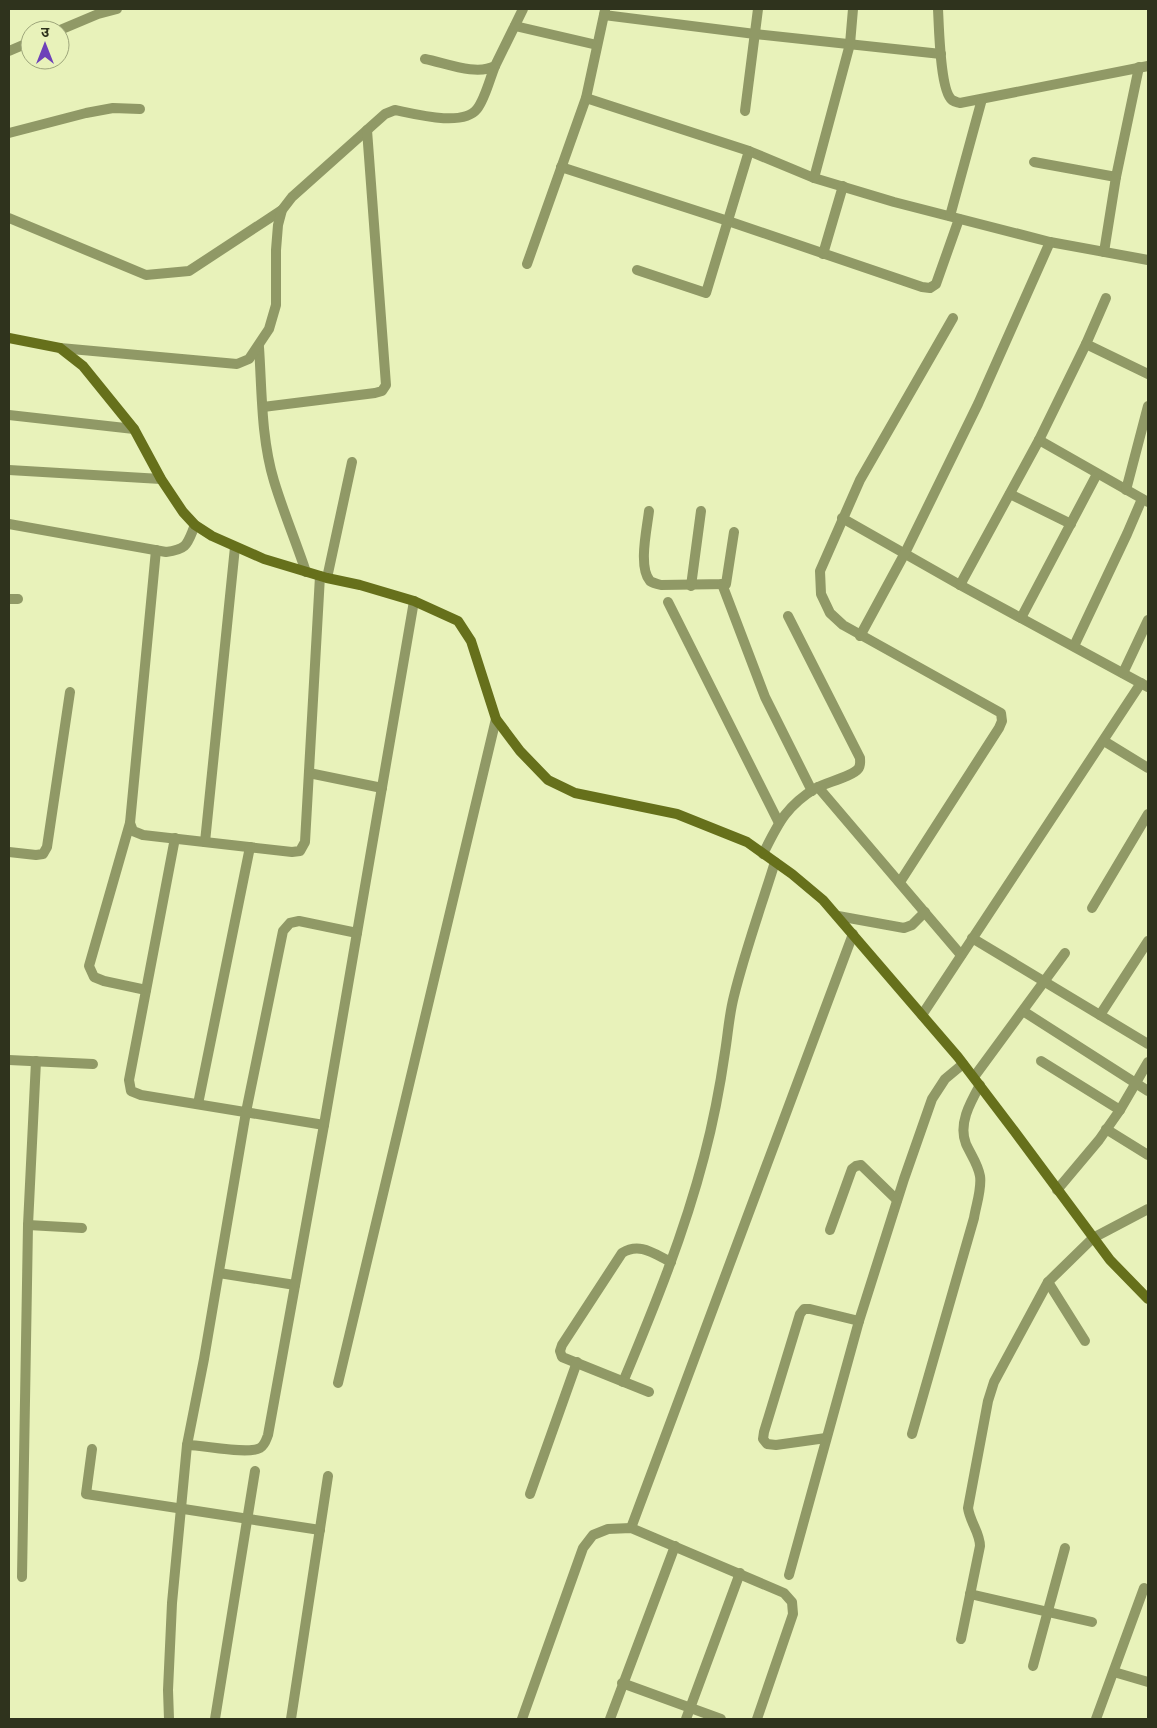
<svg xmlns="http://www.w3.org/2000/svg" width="1157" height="1728" viewBox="0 0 1157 1728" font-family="'Golos Text','Noto Sans Devanagari',sans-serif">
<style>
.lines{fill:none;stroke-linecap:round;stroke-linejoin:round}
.minor{stroke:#909966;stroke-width:10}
.secondary{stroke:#66701b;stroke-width:10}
</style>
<rect width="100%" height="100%" fill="#e8f2ba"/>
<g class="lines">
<g class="minor">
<path d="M938,9C939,26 940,91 952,100C955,102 957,102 960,103L1148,66"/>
<polyline points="604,15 755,34 941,54"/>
<polyline points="515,26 597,45"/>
<polyline points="60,30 98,14 117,9"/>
<polyline points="9,51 30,42"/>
<path d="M425,59C446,63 476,76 495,66L523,9"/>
<polyline points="586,98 749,151 814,178 894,202 1050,242 1148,260"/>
<polyline points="745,111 758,9"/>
<polyline points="9,133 86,113 113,108 140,109"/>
<polyline points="1034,162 1116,177"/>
<polyline points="561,167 728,221 922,287 930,288 936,284 959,219"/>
<polyline points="814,178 850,44 853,9"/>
<polyline points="950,216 982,99"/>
<polyline points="9,218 146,275 189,271 282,210"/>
<polyline points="1104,252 1116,177 1139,67"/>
<polyline points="823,254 843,186"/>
<polyline points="527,264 586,98 605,10"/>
<polyline points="637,270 706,293 749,151"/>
<polyline points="1106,298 1086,344 1148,374"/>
<path d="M259,347C262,391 261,438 274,481C283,511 296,542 306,572"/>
<path d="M60,348L237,364L249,359L269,329L276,305V250L278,225L282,210L292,197L385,114L395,110C415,114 463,127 477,109C485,99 490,78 495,66"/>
<polyline points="263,407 375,393 382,391 386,385 367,130"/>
<polyline points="9,415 134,429"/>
<polyline points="1039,440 1148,502"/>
<polyline points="9,470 161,479"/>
<polyline points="1126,490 1148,406"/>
<polyline points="1010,494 1071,524"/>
<path d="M649,511C647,529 638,567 650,581C653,583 657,584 661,585L726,584L734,532"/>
<polyline points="842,518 960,585 1148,687"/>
<path d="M9,524L166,552C188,549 187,544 195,525"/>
<polyline points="156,550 130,823 133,831 143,835 292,852 300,851 305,842 320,576"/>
<polyline points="327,578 352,462"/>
<polyline points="722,584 765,697 812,791"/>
<polyline points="960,585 1039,440 1086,344"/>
<polyline points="691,586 701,511"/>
<polyline points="9,599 18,599"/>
<polyline points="668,602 779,823"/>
<polyline points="1021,618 1097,474"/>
<polyline points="860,636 905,553 978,404 1050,242"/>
<polyline points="1074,646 1127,534 1142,499"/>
<polyline points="1123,673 1148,620"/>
<polyline points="1104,741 1148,768"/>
<polyline points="309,773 382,788"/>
<polyline points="818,787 961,955"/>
<polyline points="130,823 89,966 94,977 104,981 146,990"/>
<polyline points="175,838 129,1080 131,1091 141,1095 324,1125"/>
<polyline points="205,842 235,547"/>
<polyline points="9,852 36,855 43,854 47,847 70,692"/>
<path d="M763,854C778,824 786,806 816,788C825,783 853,776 858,769C861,766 860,761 860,758L788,616"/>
<polyline points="900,882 999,728 1002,721 1001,713 843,625 830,613 821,594 820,571 860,480 953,318"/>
<polyline points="1092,908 1148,814"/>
<polyline points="838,916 904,928 912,925 925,912"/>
<polyline points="972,938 1148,1044"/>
<polyline points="1023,1011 1148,1091"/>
<polyline points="922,1015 1141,683"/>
<polyline points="1100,1015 1148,941"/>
<polyline points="9,1060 93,1064"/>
<polyline points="1041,1061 1120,1110"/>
<polyline points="974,1077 1065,953"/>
<polyline points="198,1104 250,847"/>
<polyline points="1106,1129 1148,1155"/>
<polyline points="1057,1190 1099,1140 1120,1110 1148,1062"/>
<polyline points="28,1225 82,1228"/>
<polyline points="830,1230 852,1169 856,1166 861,1165 897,1200"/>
<polyline points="219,1273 295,1285"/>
<polyline points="1048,1282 1085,1341"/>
<path d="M623,1382C654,1308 684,1234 704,1157C713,1123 720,1087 725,1052C728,1034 729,1015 734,996C745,951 761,907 775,862"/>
<polyline points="338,1383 496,719"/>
<path d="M649,1392L562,1357L560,1351L562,1345L622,1253C640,1242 654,1254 671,1262"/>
<path d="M912,1434L974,1218C976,1205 982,1189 980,1176C978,1164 971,1155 966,1144C958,1124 970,1103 980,1085"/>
<polyline points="826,1438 776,1445 767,1444 763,1439 764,1432 800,1314 804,1309 810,1309 859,1321"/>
<path d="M187,1445C203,1445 248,1455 260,1448C265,1445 266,1440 268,1435L324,1125L414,601"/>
<polyline points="92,1449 86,1494 320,1530"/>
<polyline points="530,1494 577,1362"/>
<polyline points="631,1528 853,934"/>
<polyline points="789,1575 859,1321 904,1179 932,1099 945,1079 963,1064"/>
<polyline points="22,1577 28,1225 36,1061"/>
<polyline points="970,1594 1092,1622"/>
<path d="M961,1639L980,1546C980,1533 970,1522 968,1508L988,1401L994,1382L1048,1282L1093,1238L1148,1209"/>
<polyline points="1033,1666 1065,1548"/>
<polyline points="1114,1672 1148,1682"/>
<polyline points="622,1683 721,1719"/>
<polyline points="169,1719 168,1690 172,1603 187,1445 204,1359 246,1112 283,931 290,923 299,921 357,933"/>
<polyline points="215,1719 255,1471"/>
<polyline points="291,1719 328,1476"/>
<polyline points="522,1719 583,1548 593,1535 608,1529 631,1528 784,1593 792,1602 793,1614 757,1719"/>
<polyline points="610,1719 675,1546"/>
<polyline points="686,1719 740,1573"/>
<polyline points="1096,1719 1144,1588"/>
</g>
<polyline class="secondary" points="9,338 60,348 83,366 134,429 161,479 183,512 195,525 212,536 264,559 327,578 360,585 414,601 458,621 471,641 496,719 520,751 548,780 575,793 677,814 747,842 792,874 823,900 958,1057 1015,1132 1110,1260 1148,1299"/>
</g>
<rect width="1157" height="1728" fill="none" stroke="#2f331d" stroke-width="20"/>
<g transform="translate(45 45)"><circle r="24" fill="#e8f2ba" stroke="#9ea67b"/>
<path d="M0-4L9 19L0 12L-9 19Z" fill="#6d41b9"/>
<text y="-8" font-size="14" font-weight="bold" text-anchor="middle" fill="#2f331d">उ</text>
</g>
</svg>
